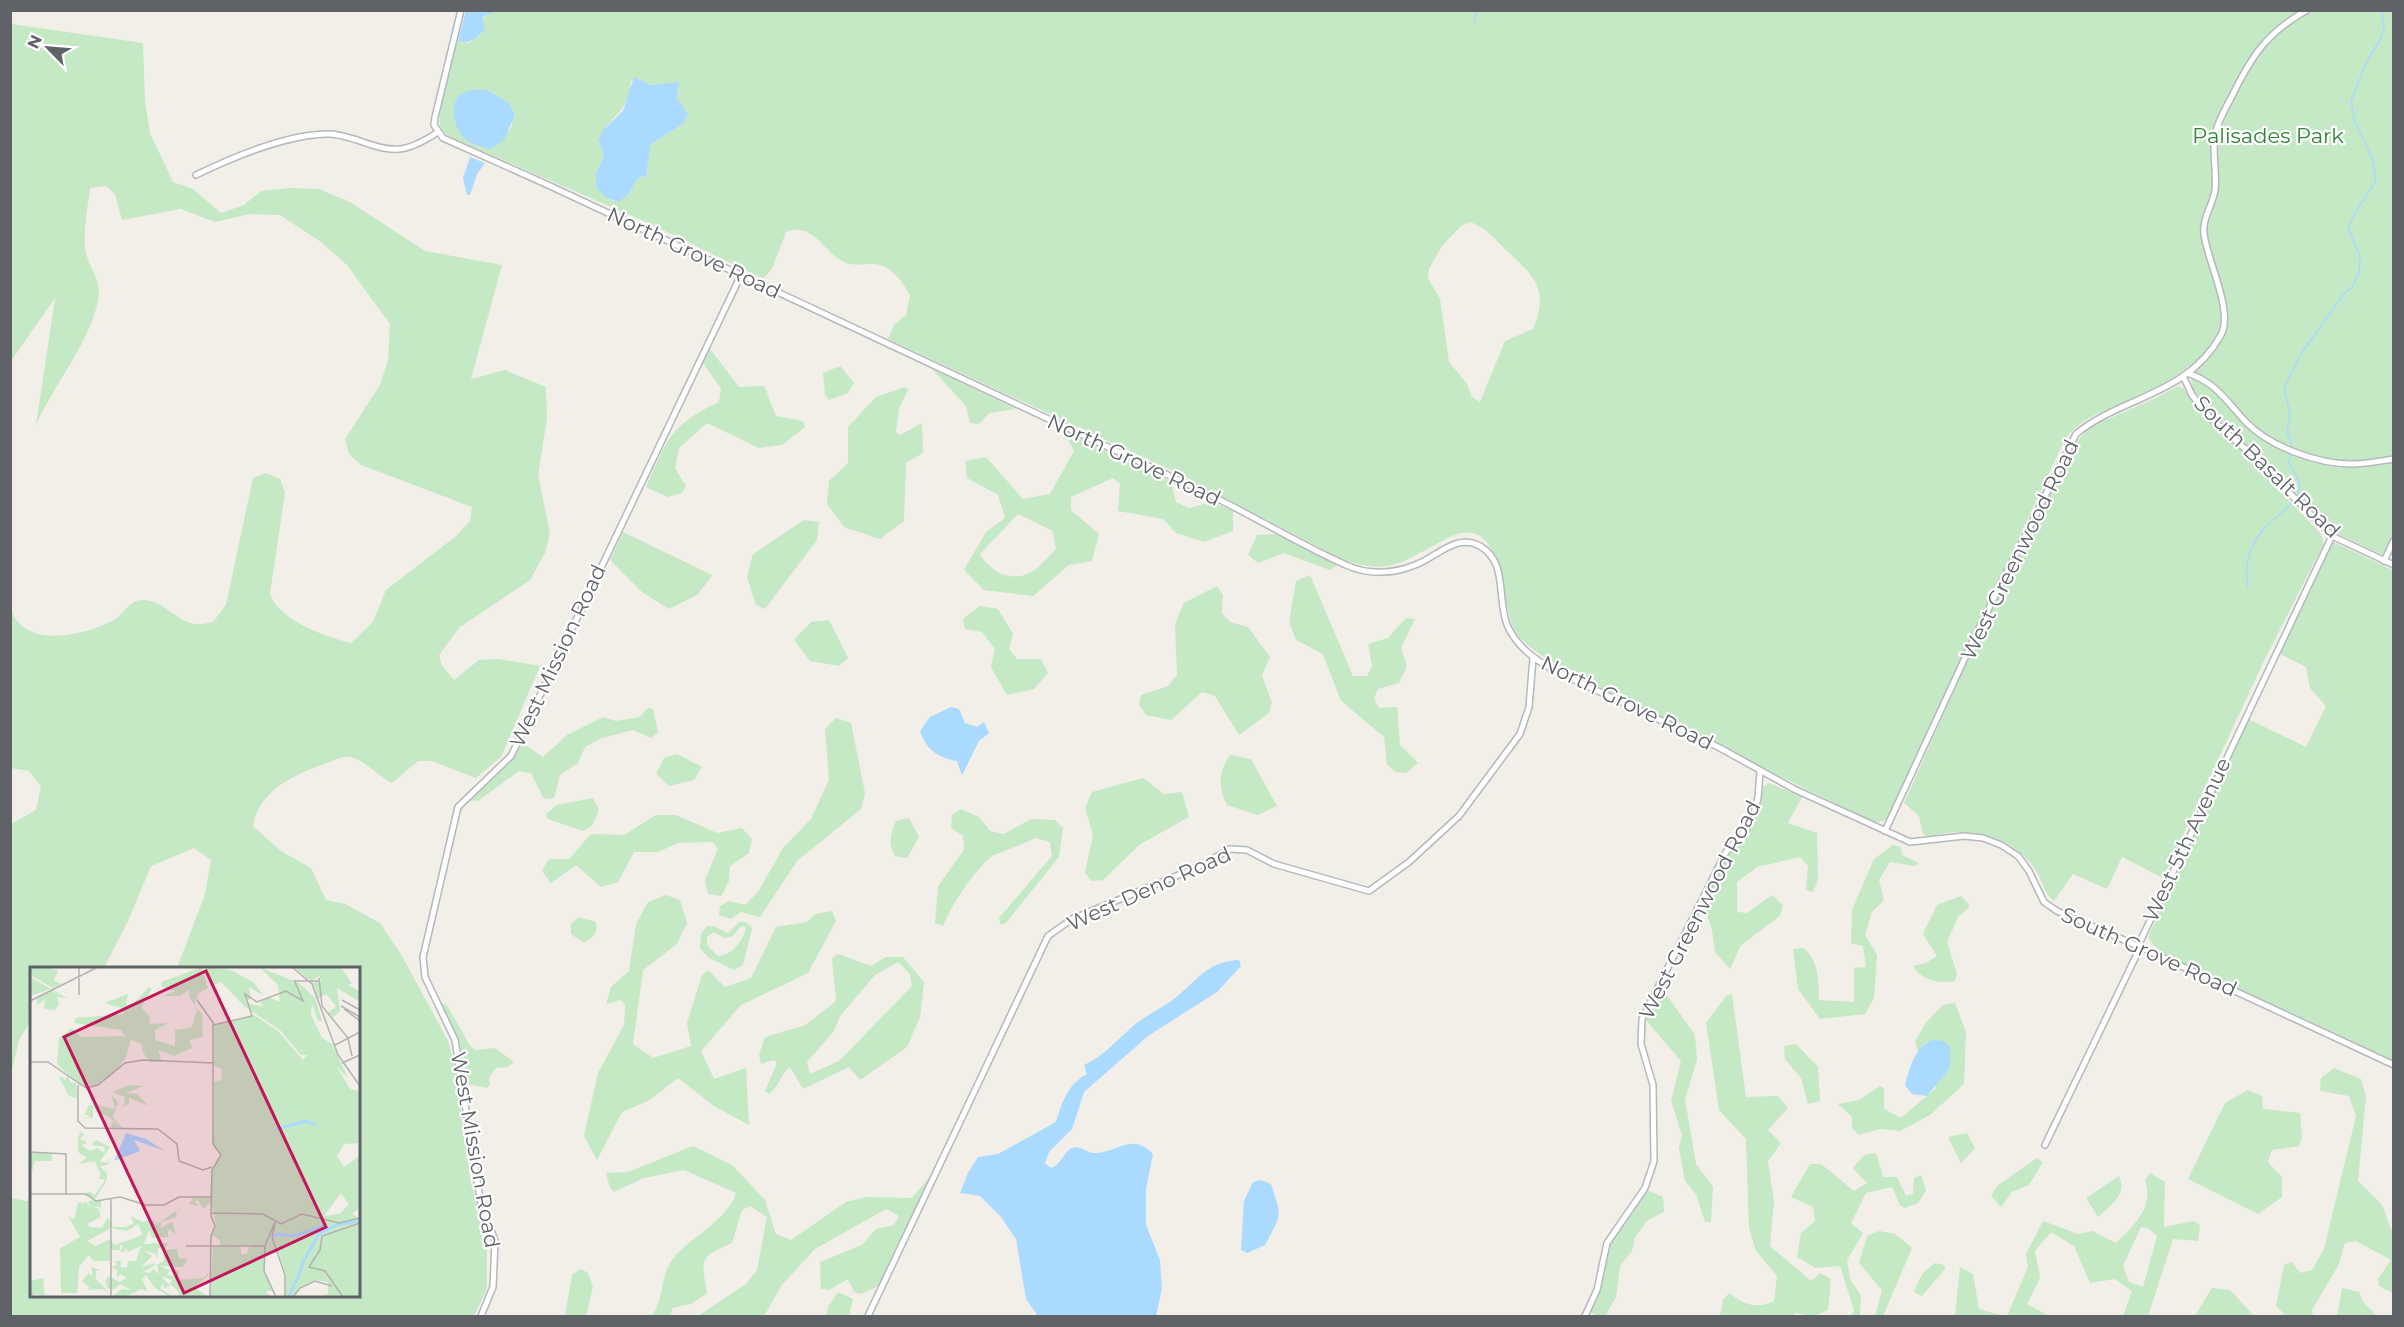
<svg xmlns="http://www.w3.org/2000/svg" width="2404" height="1327" viewBox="0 0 2404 1327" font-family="Montserrat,sans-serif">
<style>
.green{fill:#c5e8c5;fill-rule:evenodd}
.water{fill:#aadaff}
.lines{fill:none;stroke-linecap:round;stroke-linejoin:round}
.stream{stroke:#aadaff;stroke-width:1.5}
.minor-casing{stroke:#b5b8bc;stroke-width:8}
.minor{stroke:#fff;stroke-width:5}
.labels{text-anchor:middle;stroke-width:4.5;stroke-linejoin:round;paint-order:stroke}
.park-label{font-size:21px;fill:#348238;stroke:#fff}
.street-label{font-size:21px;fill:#5f6368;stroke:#fff}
.inset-river{fill:none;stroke:#aadaff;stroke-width:3}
.inset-road{fill:none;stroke:#b3b3b1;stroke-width:1.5}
.view{fill:#c2185b;fill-opacity:0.15;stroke:#c2185b;stroke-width:3}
.inset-edge{fill:none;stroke:#5f6368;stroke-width:3}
</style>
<rect width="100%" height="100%" fill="#f1efe8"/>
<g class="green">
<path d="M495,10L2393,11V532L2383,555L2336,533L2202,405L2193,390L2189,366C2180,373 2170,382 2159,388C2129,405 2087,409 2065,439L1888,818L1885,821L1874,822L1559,669C1545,656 1524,646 1515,630C1500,604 1505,511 1450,537C1406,558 1395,577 1344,560L1173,471L888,339L894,325L906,315L910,295C901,280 891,264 872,264C863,264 853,266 844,262C823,252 813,221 786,232L772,269L763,279L655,226L453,138C448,135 442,132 440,125C437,106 458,33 464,11L458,41L469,43L484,31L482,18ZM637,78L651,85L679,82L677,99L688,114L684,123L651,144L646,176L638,178L629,193L618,202L605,197L596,173L604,156L598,139C611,115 629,112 631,81ZM487,90L509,103L515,115L510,130L483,147L469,141L468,91ZM1470,222C1485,227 1492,236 1503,247C1531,274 1551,287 1533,329L1505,341L1480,402L1472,397L1467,384L1449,362L1440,299L1428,278L1429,269L1442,246L1461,226Z"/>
<path d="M11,24L143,43L145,101L150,133L173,182L193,189L221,213L244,205L261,191L289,188L319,189L350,202L425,251L502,265L471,379L505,370L546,387L547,418L538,475L550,533L545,553L530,580L460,627L439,655L442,666L454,680L479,660L499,659L540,666L501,757L476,778L432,761H418L392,783C377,776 365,759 349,757C342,756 333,761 327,763C295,774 259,790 253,826L281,851L311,868L326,900L345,904L380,923L402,956L448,1041L455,1066L471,1184L487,1234V1289L474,1316H11V1198L31,1202L32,1296H358V968H177L205,894L211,860L194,848L151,866L128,921L104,968H32L31,1020L19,1040L11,1074V824L36,810L41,786L29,771L11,768V610C26,649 82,636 112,621C125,615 127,599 145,600C165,602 176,621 195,624C201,625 208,623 213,622L226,605L253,478L266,473L280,479L285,492L270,594C278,620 326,637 351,643L373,622L386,590L455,537L470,521L472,507L361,465L349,454L345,439L380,385L388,360L390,324L347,265L321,242L280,215L250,214L215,222L181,209L122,220L115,194L106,186L90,188C88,206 83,229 85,248C87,267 103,278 98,301C88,346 54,384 36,425L55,298L11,361Z"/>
<path d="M710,349L739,387L764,386L776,416L803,421L805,427L782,445L759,448L707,423L679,448L675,468L686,486L682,493L668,497L646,487C667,440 670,425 719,402L721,389L703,363Z"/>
<polygon points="840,366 854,383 848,393 829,400 825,394 823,373"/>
<polygon points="932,369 1016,409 989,413 979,424 970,423 966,406"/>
<path d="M2178,386L2183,388L2203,417L2241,450L2320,533L2323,538V545L2262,665L2163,878L2122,857L2107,889L2073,874L2054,901C2044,893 2044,885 2038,874C2016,836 1967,824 1929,837L1923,834L1919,816L1904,803L1962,673L2068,451L2090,427L2156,398Z"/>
<polygon points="905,387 908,390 899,408 896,432 900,435 922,423 923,453 906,463 904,521 880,539 844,527 827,504 829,481 848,463 848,427 876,397"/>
<path d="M1064,431L1171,482L1176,502L1189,508L1212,502L1233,511V531L1204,542L1176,533L1163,519L1118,511L1120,483L1113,478L1071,497V510L1099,534L1092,561L1069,565L1033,596L984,590L964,570L986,532L1005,518L998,495L967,478L965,461L986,457L1023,499L1050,494L1074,451ZM1018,514L1053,531L1056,549C1049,556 1040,567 1032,572C1011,583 990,572 980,554Z"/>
<polygon points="804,520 819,522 817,540 765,609 756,605 747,577 753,554"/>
<polygon points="623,532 712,575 712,576 697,595 669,609 642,592 610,560"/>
<polygon points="1276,534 1337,565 1330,570 1284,553 1258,563 1248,555 1257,535"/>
<polygon points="2333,542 2393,570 2393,1060 2168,956 2153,945 2148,937 2248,719 2306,747 2326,706 2310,688 2306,667 2278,653"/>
<polygon points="1310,575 1353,676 1367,676 1372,666 1368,644 1388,638 1406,618 1415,619 1401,648 1407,666 1399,683 1378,689 1374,698 1379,708 1397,707 1400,745 1418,763 1406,773 1395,772 1387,764 1384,737 1341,701 1323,654 1296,640 1289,622 1296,581"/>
<polygon points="1217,586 1223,595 1222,613 1230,622 1248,627 1270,657 1262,675 1272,703 1268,714 1239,735 1215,696 1202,692 1171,720 1146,715 1139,705 1141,695 1168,686 1177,675 1175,624 1184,603"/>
<polygon points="980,606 998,609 1013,634 1009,649 1017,659 1041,659 1048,673 1034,689 1007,695 991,667 995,649 982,632 965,629 963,619"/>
<polygon points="829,620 848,658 839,666 810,661 794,640 811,622"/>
<polygon points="648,708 653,709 658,732 651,738 633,730 602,738 585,747 578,763 560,775 554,798 544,799 531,773 519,771 478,801 468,800 512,759 521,742 543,757 567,735 603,717 616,721 640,717"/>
<polygon points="836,718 851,723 865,793 861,809 797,861 760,917 741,912 731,919 719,915 720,906 729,901 745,905 758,892 783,848 811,819 829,780 825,729"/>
<polygon points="677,754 702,767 694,780 669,786 656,774 664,758"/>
<path d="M1230,755L1251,759L1277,806L1258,815L1227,805C1218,787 1218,773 1230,755Z"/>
<polygon points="1143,778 1164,794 1182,792 1189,817 1139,845 1103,880 1091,881 1085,872 1093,835 1085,808 1092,792"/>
<polygon points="1769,783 1802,797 1788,823 1817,833 1818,880 1813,892 1806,890 1808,866 1800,857 1757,867 1737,882 1737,912 1747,913 1772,895 1783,905 1780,916 1741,945 1730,969 1715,952 1712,930 1703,903 1732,850 1749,832 1759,813 1763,787"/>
<polygon points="593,798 599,810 592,826 583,831 548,819 546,814 557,805"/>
<path d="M961,809L979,817L990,831L1004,834L1031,819L1055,820L1063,828L1059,857L1005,924H1000L999,918L1052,856L1050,842L1036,838C1027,843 997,853 992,856C972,873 953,903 943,926L935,923L938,886L964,850L963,836L951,828L952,815Z"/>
<polygon points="656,815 676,815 717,833 742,828 752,839 749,853 730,866 729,881 721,896 708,894 705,880 718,849 713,842 678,843 658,852 634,852 618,882 601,887 576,865 551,883 542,871 549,859 569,859 591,834 624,835"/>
<path d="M909,818L919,837L907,858L895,856C888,842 890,835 896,821Z"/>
<path d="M1893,845L1901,847L1902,855L1919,863L1915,866L1890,862L1879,880L1884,900L1872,912L1865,935L1877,955L1874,998L1865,1014L1820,1019L1798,989L1793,949L1804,948C1819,963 1819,980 1819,1000L1854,1002V968L1866,967L1863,946L1851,943L1852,910L1874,859Z"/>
<polygon points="666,895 680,900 687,923 677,944 643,970 633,1044 653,1058 691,1046 687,1023 702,975 708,970 725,987 751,978 776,927 807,922 815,914 832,911 836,921 808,973 741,1005 701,1051 714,1079 746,1068 749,1125 714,1106 678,1078 648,1101 622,1112 597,1160 584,1136 598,1073 624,1025 625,1005 621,1000 606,1004 611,987 629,971 636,924 648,902"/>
<path d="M1961,896L1970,906L1958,917L1947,942L1957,974L1955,981C1938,984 1922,980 1913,966L1926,963L1937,956L1923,934L1937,905Z"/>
<path d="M579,917L596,922C598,933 593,938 584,943L571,934V924Z"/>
<path d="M739,922H746L752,928L743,965L734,970L709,958L700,948L701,934L707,926H713L728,933ZM744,926L746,929C742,942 732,955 718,956L707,945V937L713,932L725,938L733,936L740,927Z"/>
<path d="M838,954L871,966L886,957H903L924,982L920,1017L907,1047L860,1080L849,1067L803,1089L790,1067C781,1073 779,1087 769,1094L765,1091L777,1063L774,1060L761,1064L759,1055L765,1037L806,1025L836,1001L832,958ZM898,962L910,974L912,986L839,1061L810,1074L807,1062L834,1031L840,1016L875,975Z"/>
<polygon points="1661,987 1695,1035 1697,1060 1685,1099 1696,1164 1713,1187 1711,1222 1705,1222 1696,1194 1685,1181 1679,1148 1682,1135 1671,1101 1681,1061 1645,1019"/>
<path d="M1732,994L1746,1097L1778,1096L1788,1108L1768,1130L1781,1143L1768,1161L1774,1201L1770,1246L1811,1281L1820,1273L1831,1279L1828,1310L1815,1316L1794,1313V1316H1720L1723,1300L1729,1293C1742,1304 1758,1310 1774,1301L1777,1276L1756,1251L1749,1228L1746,1139L1719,1110L1706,1023L1726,996Z"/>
<polygon points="441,1003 447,1005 470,1046 476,1050 495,1048 514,1062 508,1067 496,1068 489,1078 490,1085 487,1088 467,1084 457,1042"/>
<polygon points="1955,1003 1966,1032 1964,1084 1930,1115 1900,1131 1880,1129 1859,1135 1852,1128 1852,1117 1838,1104 1859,1100 1880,1086 1884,1088 1884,1109 1901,1118 1936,1088 1927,1041 1918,1051 1915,1042 1925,1024 1943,1005"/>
<polygon points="1796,1044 1818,1067 1820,1101 1808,1104 1801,1078 1785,1059 1784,1046"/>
<polygon points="2334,1068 2361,1079 2366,1096 2358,1181 2382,1205 2391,1229 2393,1230 2393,1293 2379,1286 2378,1279 2391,1260 2356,1241 2345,1243 2338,1266 2312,1310 2313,1316 2286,1316 2276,1306 2284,1265 2292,1262 2300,1273 2312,1270 2324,1249 2356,1116 2349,1096 2320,1091 2321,1078"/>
<polygon points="2248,1090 2262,1096 2263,1109 2300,1113 2302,1137 2299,1146 2272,1150 2268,1162 2282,1177 2282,1197 2258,1214 2188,1179 2225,1103"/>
<polygon points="1967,1133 1975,1148 1961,1163 1948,1137"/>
<path d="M693,1146L732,1165L765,1200L776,1234L791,1240L846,1202L866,1197L912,1198L929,1178L931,1179L879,1286L861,1294L854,1292L848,1279L829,1290L821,1289L820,1262L862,1245L876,1229L894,1225L899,1216L886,1209L815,1249L781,1286L766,1313L761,1316H698L746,1284L757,1270L767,1217L750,1206L742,1210L732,1243C699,1257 701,1259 707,1293L691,1304L672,1308L671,1316H651C665,1300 659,1278 672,1260C690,1236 727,1222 736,1193L684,1170L644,1178L614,1192L610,1188L606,1173L628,1172Z"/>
<polygon points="1876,1153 1883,1177 1897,1177 1906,1196 1913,1194 1914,1178 1921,1175 1926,1190 1918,1203 1905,1208 1900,1205 1892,1187 1866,1193 1851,1223 1863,1233 1847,1260 1850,1279 1861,1296 1860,1316 1851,1316 1854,1310 1840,1266 1816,1268 1797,1257 1801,1233 1815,1221 1813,1207 1791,1197 1810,1164 1821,1164 1854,1191 1867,1183 1853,1168 1864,1155"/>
<polygon points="2037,1158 2043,1162 2029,1185 2012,1192 2001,1207 1991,1196 1997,1186"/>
<path d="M2150,1173L2165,1182L2164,1227L2194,1221L2200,1225L2198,1241L2173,1239L2148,1316H2123L2132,1291L2115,1279L2090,1283L2074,1246L2051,1232L2035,1251L2040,1278L2027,1304L2049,1316H2007L2028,1267L2026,1254L2043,1221L2078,1234L2092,1231L2116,1243C2133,1226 2155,1207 2145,1181ZM2141,1227L2149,1229L2157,1236L2143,1287L2129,1282L2123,1266Z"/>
<path d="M2119,1176C2128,1194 2110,1206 2098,1217L2086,1198Z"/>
<polygon points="1647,1190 1663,1197 1664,1212 1648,1220 1635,1237 1632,1251 1620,1266 1616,1297 1605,1316 1598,1316 1591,1312 1598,1296 1609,1245"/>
<polygon points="1879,1231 1895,1234 1912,1248 1883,1316 1875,1316 1882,1290 1859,1263 1867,1236"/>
<polygon points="1935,1263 1944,1265 1945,1269 1922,1296 1914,1292 1922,1274"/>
<polygon points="1960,1267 1973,1274 1979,1309 2004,1316 1955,1316"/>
<polygon points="581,1269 588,1273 593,1287 586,1316 565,1316 572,1275"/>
<polygon points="2212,1288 2230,1290 2254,1316 2195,1316"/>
<polygon points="2342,1288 2359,1292 2364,1303 2377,1316 2337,1316"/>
<polygon points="838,1292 853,1299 849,1316 826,1316 828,1307"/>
</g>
<g class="water">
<path d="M466,11H496L482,17L485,30C475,38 470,45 458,41Z"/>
<polygon points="634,77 651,85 679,82 677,99 688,114 684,123 651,144 646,176 638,178 629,193 619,202 605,197 596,187 596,173 604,156 598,139 603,130 623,111"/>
<path d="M487,90L509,103L515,115L504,140L491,149C484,147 474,145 468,141C453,131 445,97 468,91C473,89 481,90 487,90Z"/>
<polygon points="470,157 485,163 477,174 470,195 467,195 463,178"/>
<path d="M951,707L959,709L965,723L977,727L984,722L989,733L979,741L962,775L957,761C939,758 926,750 920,731L930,717Z"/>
<path d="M1239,960L1241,966L1217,992L1148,1036L1084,1092L1072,1129L1049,1152L1045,1163L1051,1168C1061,1164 1062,1155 1070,1149C1078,1144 1085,1152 1093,1153C1117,1154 1131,1131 1153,1154L1146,1189V1225L1160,1260L1162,1288L1156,1316H1038L1026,1299L1016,1239L1001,1217L980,1196L960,1193L968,1173L978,1157L998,1154L1056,1122C1062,1102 1068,1084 1087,1074L1084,1065C1106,1055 1119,1037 1138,1022C1152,1012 1168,1005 1181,993C1202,975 1209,962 1239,960Z"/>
<path d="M1933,1040L1943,1041L1950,1047V1068L1927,1096L1912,1094L1905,1085C1909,1069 1916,1044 1933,1040Z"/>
<path d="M1261,1180L1271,1184C1282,1218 1282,1213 1265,1245L1247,1253L1241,1250L1244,1201L1253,1182Z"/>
</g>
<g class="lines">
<g class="stream">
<polyline points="1474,22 1476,10"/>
<polyline points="2293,447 2287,432 2290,413 2284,388 2301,354 2343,295 2352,287 2359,272 2360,256 2348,228 2356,211 2376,181 2372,157 2355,123 2351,101 2366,63 2381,38 2384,28 2382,10"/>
<polyline points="2291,455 2288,461 2299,481 2299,496"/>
<path d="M2248,588C2241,544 2262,530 2291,504"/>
</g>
<g class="minor-casing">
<g id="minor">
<path d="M461,10L435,117L434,125L443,138L548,185C767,287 985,389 1204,492C1252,515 1297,543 1346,565C1367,575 1394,574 1415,565C1437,557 1456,533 1480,546C1509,563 1496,601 1508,627C1518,648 1536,660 1555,671L1720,748L1794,789L1910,842L1964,836L1983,838L2001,845L2018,856L2029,871L2044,902L2057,911L2138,946L2394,1065"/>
<path d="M196,175C231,158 286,135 326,134C337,133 347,137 357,140C393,153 405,154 438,132"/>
<path d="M2187,373C2216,382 2227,402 2246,422C2270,447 2318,464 2352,464C2366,464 2380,461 2394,459"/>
<polyline points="2183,376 2192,395 2209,417 2251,454 2332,536 2394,565"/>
<polyline points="2384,561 2394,540"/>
<path d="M1885,831L1976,634L2076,434C2122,396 2187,396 2221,335C2234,311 2207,261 2204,234C2202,218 2213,205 2215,190C2217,172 2212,154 2215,135C2217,123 2225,109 2231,98C2251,57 2266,33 2307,10"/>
<polyline points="2045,1145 2137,954 2138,946 2332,536"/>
<polyline points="481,1316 493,1287 495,1241 480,1199 455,1040 425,977 423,957 458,807 511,756 741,275"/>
<polyline points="868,1316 1048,936 1072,919 1198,867 1230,849 1247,850 1274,864 1369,891 1409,862 1459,816 1520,734 1529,707 1533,658"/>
<polyline points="1585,1316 1597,1290 1607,1243 1645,1188 1654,1161 1653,1085 1641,1044 1642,1019 1726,852 1747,828 1754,813 1758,798 1760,772"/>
</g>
</g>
<use href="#minor" class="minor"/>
</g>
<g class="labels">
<g class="park-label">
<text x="2268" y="143">Palisades Park</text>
</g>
<g class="street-label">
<text transform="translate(694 253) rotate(25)" y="7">North Grove Road</text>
<text transform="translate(1134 460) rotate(25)" y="7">North Grove Road</text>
<text transform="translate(2267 467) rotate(44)" y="7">South Basalt Road</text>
<text transform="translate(2020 550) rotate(-64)" y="7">West Greenwood Road</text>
<text transform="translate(558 656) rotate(-65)" y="7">West Mission Road</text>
<text transform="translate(1627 703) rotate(26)" y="7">North Grove Road</text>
<text transform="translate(2187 840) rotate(-65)" y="7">West 5th Avenue</text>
<text transform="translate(1149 889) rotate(-24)" y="7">West Deno Road</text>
<text transform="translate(1700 910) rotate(-63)" y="7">West Greenwood Road</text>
<text transform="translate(2149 952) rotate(24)" y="7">South Grove Road</text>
<text transform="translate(475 1150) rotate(80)" y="7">West Mission Road</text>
</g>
</g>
<g transform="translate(30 967)">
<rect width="330" height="330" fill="#f1efe8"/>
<path d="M0,0H20L28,4L24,13L31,17L23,21L0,8ZM172,0L178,21L169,26L164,38L172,47L173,70L159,73L162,81L144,89L128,83L132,95H120L112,84V78L101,72L96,90L87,103L63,120L50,118L27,97L29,71L42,61L51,70L95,69L91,63L44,56L46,51L94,47L92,41L74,36L98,27L96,37L101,39L119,20L122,22L111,40L119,49L120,57L139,56L125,63V73L145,79V63L161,61L167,44L159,28L160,23L149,29H132L146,24L132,20L131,15ZM175,0L201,3L223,15L234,29L219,20L221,31L216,35L224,38L234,39L230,36L238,30L250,35L248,18L229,0L269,16L285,31L292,54H288L282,36L281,48L292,71L302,77L318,111L307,100L320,122L328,124L330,136L328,176L314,177L307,189L314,200L330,189V241L322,247L330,252V330H289L298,327V315L285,313L269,321L263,330H255L256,308L249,286H235L234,280V304L244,324H235L241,330H180L183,280L211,279V287H216L220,279L190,278V273L182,268L186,259L181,235L173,242L168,233L165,235L168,239L159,237L164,230L180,231L182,203L192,188L183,178L184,115L191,113L192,102L184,99V58L224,48L248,64L273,93L277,88H271L250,63L215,40L191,15L181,19ZM311,226L319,238L309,247L294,249ZM264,0H311L322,17L318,18L330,24V35L307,21L310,44L303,50L298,46L306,39L296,27L288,32L282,15H291L290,9L281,14ZM0,10L21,22L0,29ZM22,23L37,31L27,30L29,36L25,43L14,42L15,32L7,38V32L0,36ZM37,108L41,116H46L47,131L39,129L30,112L31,109L36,113ZM99,118L114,119L96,126L107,127L119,139L99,131V136L93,140L95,130L82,125ZM81,127L88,135L83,150L93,161L81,160L82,154L91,158L63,141V151H52L61,150L55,147L59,138L66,140L60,131L68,128L62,133L67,138L85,142ZM51,165L54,167L50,172L57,175L52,179L60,184L67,181L74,186L75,180L61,178L66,173L80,180L70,194L77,196L83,189L78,197L70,200L77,206V213L65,232L51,227L60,225L65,228L75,213L68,211L71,208L65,194L48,197L57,191L48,185V170ZM0,186H22V194H5L2,205ZM71,233V241L67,239L63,242L68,241L71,250L57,257L60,260L72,261L78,250L83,260H96L104,256L100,249L113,255L124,253L126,258L156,237L146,245L147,250L131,255V261L142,255L146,267L138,262V270L122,271L119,263L114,277L138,276L135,283L147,282L149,291L158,292L153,300L130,299L140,303L137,308L144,309L142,303L149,304L148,313L174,311L178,306V309L164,320L179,330H147L150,326L140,317L142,313L131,309L140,319L134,321L133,316L130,321L143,330H140L124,320L116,308L112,312L118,325L112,322L95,330L83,329L92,322L102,323L90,317L84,323L78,321L75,315L78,309L90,315L97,311L90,307L87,312V303L82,300L87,298L85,294H92L90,300L97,301L98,294H106L111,279L98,285L95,280V285H90L93,280L90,277V283H80V294H63L59,288L49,300L47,326H31L30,281L50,270L38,249L44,253L48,236L53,235L52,239L55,234L61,241L58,234ZM108,257L113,267L105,271L84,278L80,272L66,279L57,274L81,261L97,264ZM128,281L133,282L134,294L127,298L129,307L123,302L120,306L113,305L124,299L125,296L111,300L122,289L113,283L126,287L127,293ZM61,300L70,303L66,304V312L80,327L73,322L57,323L60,321L52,314L59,306L63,310ZM13,311L15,330L7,327L0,330V314Z" fill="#c5e8c5" fill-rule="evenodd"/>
<path d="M96,166L116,172L135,184L104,173L110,184L84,194Z" fill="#aadaff"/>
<path class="inset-river" d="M247,162L276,154L286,158M243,270L248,267L264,269L296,258M268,311L273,295L289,267L306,258L330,254M259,330L267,311"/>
<path class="inset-road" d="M49,0V28M262,0L282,17L308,88L330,119M289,11L292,39L318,71L322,89M264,14H289M167,33L184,57M312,33L330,43M0,34L68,0M311,39L330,50M314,42L330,54M305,78L330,65M0,95H18L56,121L68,118L95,96L113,93L184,96M312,96L330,88M48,118V154L55,161L128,162L147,177L149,194L173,203L182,200M0,185L36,187V227M0,227H56L66,234L90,230L116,238H134L149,230H181M181,246L233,247L251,257L272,247L309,256L330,251M245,255L235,279L234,304L246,330M245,256L242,270L255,308V330M156,279H235M81,330V231M180,330L181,269L185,259L181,249L182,203L191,188L183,177V58L222,49L215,27L227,35L256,24L273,34L264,13M263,330L270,321L285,314L302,319M313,330L295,304L279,300L290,283L292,269L330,256"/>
<path class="view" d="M176,4L296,260L154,326L34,70Z"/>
<rect width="330" height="330" class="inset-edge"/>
</g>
<rect width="2404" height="1327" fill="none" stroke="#5f6368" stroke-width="24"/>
<g transform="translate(48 48) rotate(295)" stroke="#ffffff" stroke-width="4.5" paint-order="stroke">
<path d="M0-4.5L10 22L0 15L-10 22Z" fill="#5f6368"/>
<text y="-9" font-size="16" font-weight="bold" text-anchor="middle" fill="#5f6368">N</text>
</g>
</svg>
